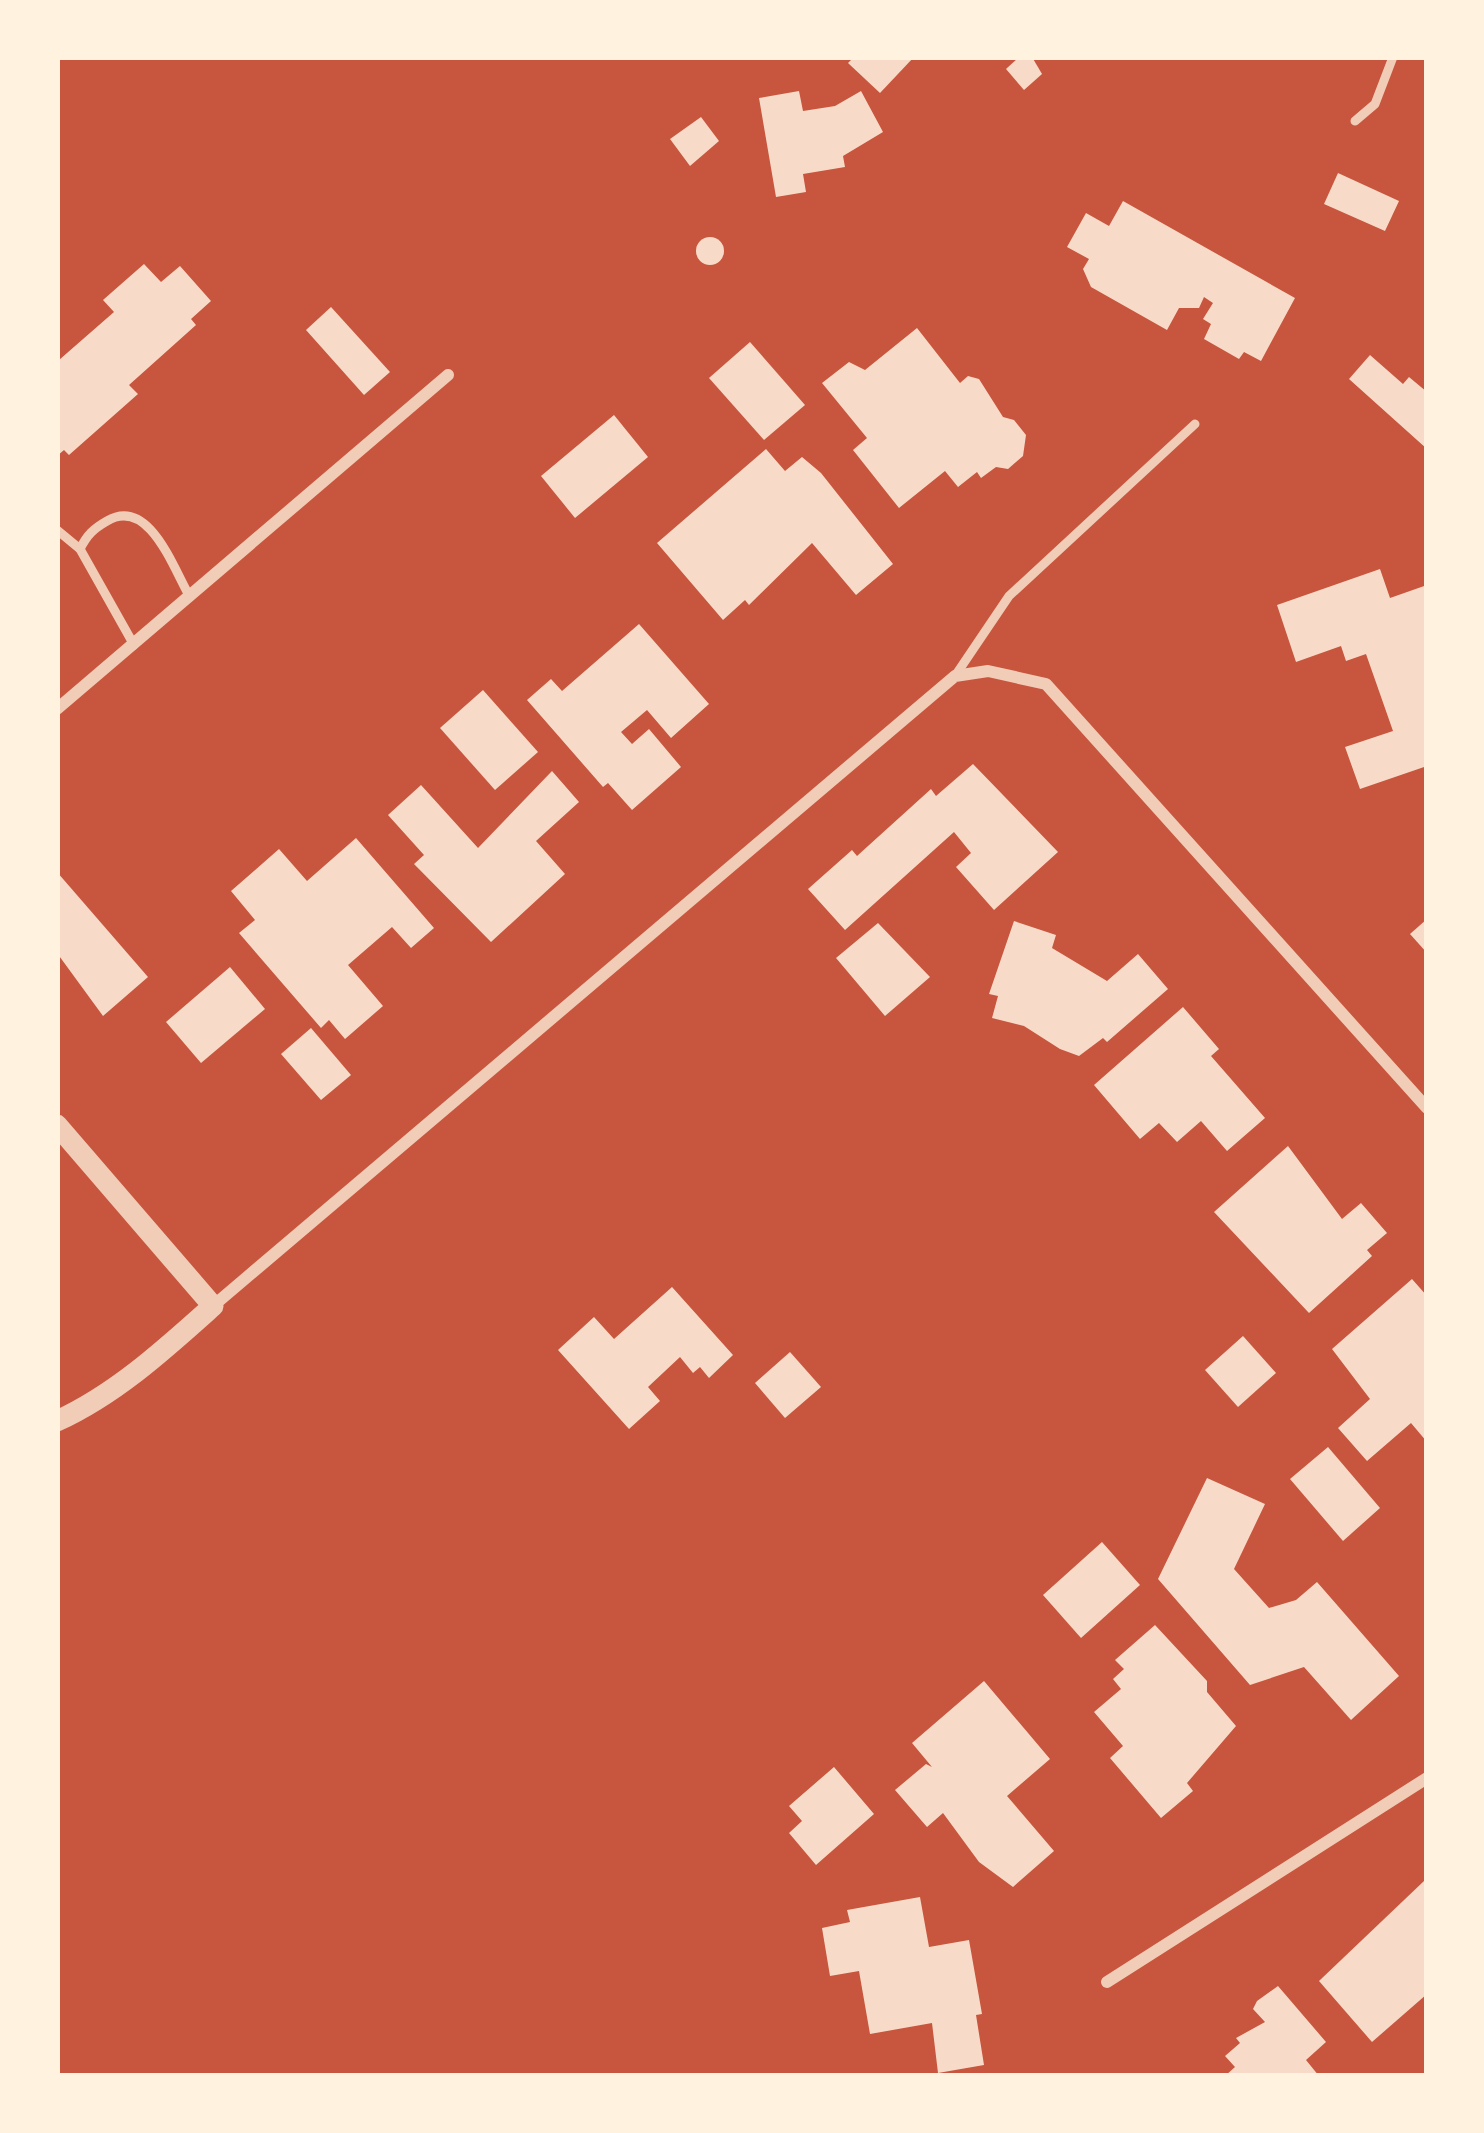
<svg xmlns="http://www.w3.org/2000/svg" width="1484" height="2133" viewBox="0 0 1484 2133" font-family="Rubik,sans-serif">
<style>
.building{fill:#f7dbc8}
.lines{fill:none;stroke-linecap:round;stroke-linejoin:round}
.service{stroke:#f1ccb7;stroke-width:9}
.minor{stroke:#f1ccb7;stroke-width:12}
.tertiary{stroke:#f1ccb7;stroke-width:21}
</style>
<rect width="100%" height="100%" fill="#c8553d"/>
<g class="building">
<polygon points="854,57 914,57 880,93 848,63"/>
<polygon points="1019,57 1032,57 1042,74 1024,90 1006,69"/>
<polygon points="799,91 803,111 835,106 861,91 883,132 843,156 845,167 803,174 806,192 776,197 759,98"/>
<polygon points="701,117 719,141 690,166 670,139"/>
<polygon points="1338,173 1399,201 1385,231 1324,204"/>
<polygon points="1123,201 1295,298 1261,361 1244,352 1239,359 1204,339 1211,324 1203,319 1213,303 1204,297 1199,308 1179,308 1167,330 1091,287 1083,269 1089,259 1067,247 1086,213 1109,226"/>
<circle cx="710" cy="251" r="14"/>
<polygon points="144,264 161,282 180,266 211,301 191,319 196,325 129,385 138,394 69,455 64,450 57,456 59,360 114,312 103,300"/>
<polygon points="331,307 390,372 364,395 306,330"/>
<polygon points="917,328 960,383 968,376 979,379 1003,417 1014,420 1026,435 1023,456 1008,469 996,467 981,478 977,472 958,487 945,471 899,508 853,450 867,438 822,383 849,362 865,370"/>
<polygon points="750,342 805,405 764,440 709,378"/>
<polygon points="1370,355 1403,384 1409,377 1427,392 1427,449 1349,379"/>
<polygon points="614,415 648,457 575,518 541,476"/>
<polygon points="766,449 785,471 802,457 821,473 893,564 856,595 812,543 749,605 745,600 723,620 657,543"/>
<polygon points="1380,569 1390,598 1427,585 1427,766 1360,789 1345,747 1393,731 1366,654 1346,661 1341,646 1296,662 1277,605"/>
<polygon points="639,624 709,704 671,738 647,710 621,732 632,744 649,729 681,767 632,810 608,783 603,787 527,700 551,679 562,691"/>
<polygon points="483,690 538,752 495,790 440,728"/>
<polygon points="973,764 1058,852 994,910 956,867 971,853 954,832 845,930 808,889 852,850 857,856 931,789 936,796"/>
<polygon points="552,771 579,802 536,841 565,874 491,942 414,864 424,855 388,815 421,785 478,848"/>
<polygon points="356,838 434,928 411,948 392,927 348,965 383,1006 345,1039 329,1020 321,1028 239,933 255,920 231,891 279,849 307,881"/>
<polygon points="57,872 148,977 103,1016 57,953"/>
<polygon points="1427,919 1427,953 1410,934"/>
<polygon points="1014,921 1056,935 1052,948 1107,981 1138,954 1168,989 1107,1042 1103,1038 1079,1056 1060,1049 1024,1026 992,1018 998,996 989,994"/>
<polygon points="878,923 930,977 885,1016 836,958"/>
<polygon points="230,967 265,1009 201,1063 166,1022"/>
<polygon points="1183,1007 1219,1049 1211,1056 1265,1118 1227,1151 1201,1121 1177,1142 1159,1123 1140,1139 1094,1085"/>
<polygon points="311,1028 351,1075 321,1100 281,1054"/>
<polygon points="1288,1146 1342,1219 1361,1203 1387,1233 1367,1250 1372,1256 1309,1313 1214,1212"/>
<polygon points="1412,1279 1427,1296 1427,1442 1411,1423 1367,1461 1338,1428 1370,1399 1332,1349"/>
<polygon points="672,1287 733,1355 709,1378 700,1367 693,1373 680,1357 648,1387 660,1401 629,1429 558,1350 594,1317 614,1339"/>
<polygon points="1243,1336 1276,1373 1238,1407 1205,1370"/>
<polygon points="790,1352 821,1387 785,1418 755,1383"/>
<polygon points="1328,1447 1380,1508 1343,1541 1290,1479"/>
<polygon points="1207,1478 1265,1504 1234,1569 1269,1608 1296,1600 1317,1582 1399,1676 1351,1720 1304,1667 1250,1685 1158,1579"/>
<polygon points="1102,1542 1140,1585 1081,1638 1043,1595"/>
<polygon points="1155,1625 1207,1681 1207,1692 1236,1726 1187,1783 1193,1791 1161,1818 1110,1758 1123,1746 1094,1712 1121,1689 1113,1679 1124,1669 1115,1660"/>
<polygon points="984,1681 1050,1759 1007,1796 1054,1851 1013,1887 979,1862 943,1813 927,1827 895,1790 926,1764 932,1767 912,1743"/>
<polygon points="834,1767 874,1814 816,1865 789,1833 802,1821 789,1806"/>
<polygon points="1424,1881 1427,1994 1372,2042 1319,1981"/>
<polygon points="920,1897 929,1947 969,1940 982,2014 976,2015 984,2065 938,2073 932,2023 870,2034 859,1971 830,1976 822,1928 850,1922 847,1910"/>
<polygon points="1278,1986 1326,2042 1306,2060 1319,2076 1225,2076 1235,2067 1225,2056 1240,2043 1236,2038 1265,2022 1253,2009 1257,2001"/>
</g>
<g class="lines">
<g class="service">
<polyline points="1355,121 1375,104 1393,57"/>
<polyline points="57,530 80,549 134,645"/>
<path d="M80,549C87,535 93,529 107,521C149,496 173,568 190,597"/>
<polyline points="955,676 1009,596 1195,424"/>
</g>
<g class="minor">
<polyline points="57,709 448,375"/>
<polyline points="213,1306 955,676 988,671 1046,684 1427,1108"/>
<polyline points="1107,1982 1427,1778"/>
</g>
<path class="tertiary" d="M57,1125L213,1306C165,1349 116,1394 57,1421"/>
</g>
<rect width="1484" height="2133" fill="none" stroke="#fff3e0" stroke-width="120"/>
</svg>
